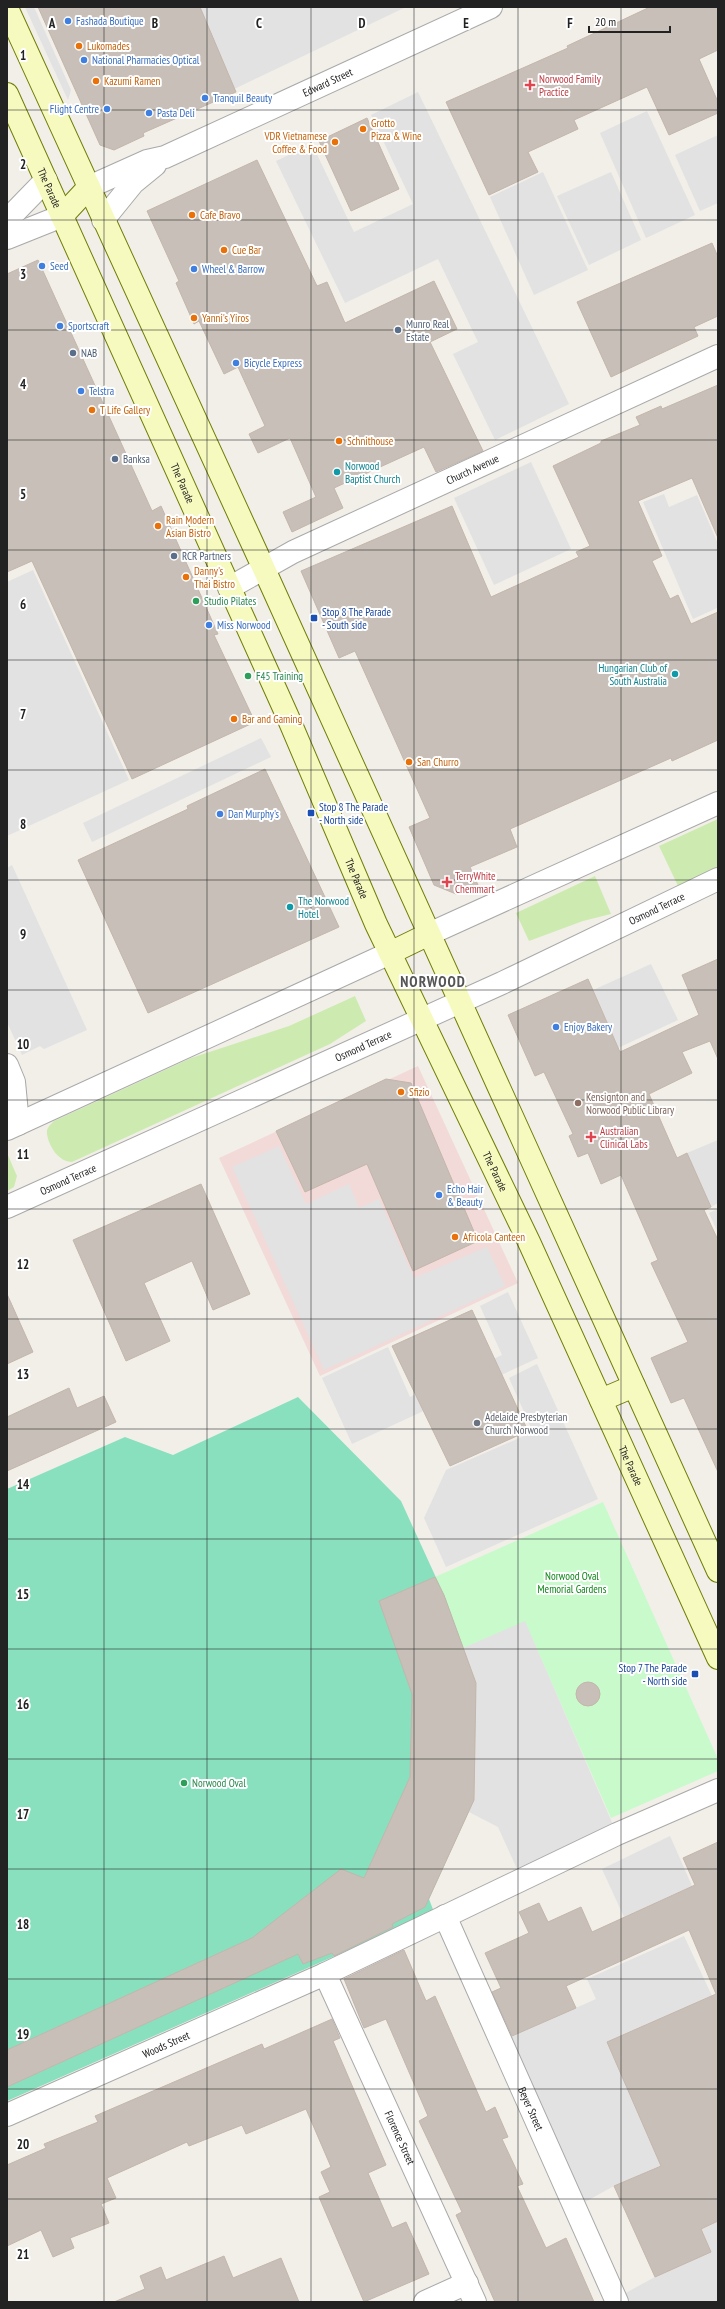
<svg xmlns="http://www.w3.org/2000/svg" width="725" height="2309" viewBox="0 0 725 2309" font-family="'PT Sans Narrow',sans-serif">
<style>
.commercial{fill:#f2dad9}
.grass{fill:#cdebb0}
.park{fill:#c8facc}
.pitch{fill:#88e0be}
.parking{fill:#e2e2e2}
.building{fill:#c7bfb8;stroke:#c4b6ab}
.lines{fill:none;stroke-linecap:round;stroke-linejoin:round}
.minor-casing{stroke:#a9a9a9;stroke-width:24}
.tertiary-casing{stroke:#a9a9a9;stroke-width:24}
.secondary-casing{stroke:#707d05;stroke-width:24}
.minor{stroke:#fff;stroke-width:22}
.tertiary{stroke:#fff;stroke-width:22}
.secondary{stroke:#f7fabf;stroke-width:22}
.grid{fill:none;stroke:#222;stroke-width:1;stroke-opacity:0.55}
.shop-dot{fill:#3f7fe0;stroke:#fff;stroke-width:1.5}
.food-dot{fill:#e8710a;stroke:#fff;stroke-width:1.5}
.health-dot{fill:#e0444e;stroke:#fff;stroke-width:1.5}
.service-dot{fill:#5c6f8a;stroke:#fff;stroke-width:1.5}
.culture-dot{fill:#0f9aa8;stroke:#fff;stroke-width:1.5}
.leisure-dot{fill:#2e9e5b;stroke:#fff;stroke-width:1.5}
.transit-dot{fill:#1a4fb4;stroke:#fff;stroke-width:1.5}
.education-dot{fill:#8d6e63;stroke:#fff;stroke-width:1.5}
.worship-dot{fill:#6b7280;stroke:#fff;stroke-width:1.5}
.labels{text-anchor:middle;stroke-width:4;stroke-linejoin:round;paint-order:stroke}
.shop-label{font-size:11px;fill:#366cbe;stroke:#fff;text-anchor:start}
.food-label{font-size:11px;fill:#c56008;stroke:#fff;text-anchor:start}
.health-label{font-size:11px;fill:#be3a42;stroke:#fff;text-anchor:start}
.street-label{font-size:11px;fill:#222;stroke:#fff}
.service-label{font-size:11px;fill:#4e5e75;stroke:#fff;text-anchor:start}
.culture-label{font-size:11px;fill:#0d838f;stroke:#fff;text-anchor:start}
.leisure-label{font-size:11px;fill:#27864d;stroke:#fff;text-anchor:start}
.transit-label{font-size:11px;fill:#164399;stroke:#fff;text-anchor:start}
.education-label{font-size:11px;fill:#785e54;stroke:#fff;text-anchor:start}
.worship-label{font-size:11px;fill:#5b616d;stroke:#fff;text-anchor:start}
.park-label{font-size:11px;fill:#0c8416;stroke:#fff}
.district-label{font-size:15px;font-weight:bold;letter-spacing:1px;fill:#555;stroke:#fff}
.grid-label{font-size:13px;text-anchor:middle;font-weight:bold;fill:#222;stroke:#fff;stroke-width:4;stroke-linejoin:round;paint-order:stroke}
</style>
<rect width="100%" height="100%" fill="#f2efe9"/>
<polygon class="commercial" points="418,1066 518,1283 320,1376 219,1158"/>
<g class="grass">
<polygon points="718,819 718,868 678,886 659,846"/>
<polygon points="595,876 611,914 583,921 529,941 516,913"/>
<path d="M355,996L366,1021L330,1044L72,1162C59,1162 49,1147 47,1134C46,1128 51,1124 54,1121L191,1058L289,1026Z"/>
<polygon points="7,1153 17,1176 14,1187 7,1191"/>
</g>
<polygon class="park" points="603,1502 718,1759 718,1771 611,1818 525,1622 463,1648 435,1577"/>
<polygon class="pitch" points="298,1397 401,1501 444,1595 476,1683 474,1800 429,1899 434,1912 7,2101 7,1489 125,1437 173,1455"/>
<g class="parking">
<polygon points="25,7 34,7 71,90 68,100"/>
<polygon points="192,7 406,7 230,91"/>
<polygon points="418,92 569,404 495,440 453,354 478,342 438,259 345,303 276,161 312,144 354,232 413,204 371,115"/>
<polygon points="647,111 695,215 646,238 600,133"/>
<polygon points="718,135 718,203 700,211 675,155"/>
<polygon points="543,172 588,270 534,295 490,197"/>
<polygon points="611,172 641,240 589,265 557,196"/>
<polygon points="531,462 571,549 494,585 454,498"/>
<polygon points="664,494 669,507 697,495 718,544 718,610 717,608 693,619 643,502"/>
<polygon points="33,570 129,780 7,836 7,582"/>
<polygon points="261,738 271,757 92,842 83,823"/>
<polygon points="12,865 87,1030 44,1049 40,1046 22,1055 7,1022 7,868"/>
<polygon points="651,964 678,1020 618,1048 593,990"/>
<polygon points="718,1140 718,1203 711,1207 687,1153"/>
<polygon points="279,1146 306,1204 349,1184 359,1208 379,1199 414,1278 487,1247 505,1286 324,1370 232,1167"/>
<polygon points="718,1209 718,1233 709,1213"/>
<polygon points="508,1292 538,1358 352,1444 322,1378 388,1347 410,1397 502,1355 480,1306"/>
<polygon points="537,1364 598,1499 446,1567 424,1518 446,1470 533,1432 509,1378"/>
<polygon points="525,1621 617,1834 522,1880 498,1827 469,1812 474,1800 476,1683 463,1648"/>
<polygon points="670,1836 692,1886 624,1917 602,1869"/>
<polygon points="684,1936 712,1996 662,2165 614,2186 583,2203 510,2037 596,1999 587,1979"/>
<polygon points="718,2221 718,2302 626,2302 622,2295 655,2277 711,2252 701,2229"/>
</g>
<g class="building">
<polygon points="38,7 200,7 236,92 143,133 144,136 114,150 100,145"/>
<polygon points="650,7 718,7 718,50 699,59 718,102 718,113 669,135 647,87 574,120 578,129 528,152 538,172 489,195 446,102 568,48 567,46"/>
<polygon points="367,118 399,189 351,211 319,141"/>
<polygon points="257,160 317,286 327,282 345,323 434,281 457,329 430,342 483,451 436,472 424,447 334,488 343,508 292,532 283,512 316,497 290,438 258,453 249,434 265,426 238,367 224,374 199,321 194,324 176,283 179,281 147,211"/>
<polygon points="712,243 718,257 718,316 694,327 698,336 611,377 577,302"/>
<polygon points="38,260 152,511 161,506 218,634 214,635 255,722 132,779 32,561 7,572 7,274"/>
<polygon points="718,385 718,538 692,478 638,501 662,556 652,561 670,599 678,595 691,624 718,612 718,740 672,761 671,758 510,829 517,847 470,867 478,885 456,894 434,885 409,827 430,818 355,651 339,658 301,571 452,506 491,597 579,557 576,552 590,546 553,466 601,443 601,441 640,425 636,417 661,406 662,409"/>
<polygon points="265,769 339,927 148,1013 78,860 188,809 187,806"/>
<polygon points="718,959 718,1059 710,1041 682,1052 692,1073 649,1094 677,1158 687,1153 711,1207 704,1210 718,1240 718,1472 684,1398 671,1403 651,1358 688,1342 651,1263 658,1260 621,1175 601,1184 588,1153 578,1157 569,1136 573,1134 544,1072 535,1076 508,1015 588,979 620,1052 699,1015 682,975"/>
<polygon points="386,1079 411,1083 478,1241 413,1271 367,1164 305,1192 276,1131"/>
<polygon points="201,1184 250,1294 213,1310 192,1261 144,1283 170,1341 126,1361 73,1240"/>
<polygon points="7,1294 33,1352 7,1364"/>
<polygon points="472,1310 528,1431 450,1466 392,1346"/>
<polygon points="69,1388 77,1408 104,1396 116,1422 7,1471 7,1417"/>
<polygon points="435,1577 444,1595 476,1683 474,1800 425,1907 392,1924 393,1927 334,1956 332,1953 303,1964 298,1954 7,2087 7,2050 252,1938 341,1869 364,1878 410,1777 412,1694 379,1601"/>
<circle cx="588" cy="1694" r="12"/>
<polygon points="718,1842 718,2221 701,2229 711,2252 655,2277 614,2186 661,2166 607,2042 716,1994 689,1930 566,1986 576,2008 512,2036 492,1992 501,1988 485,1953 529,1933 519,1912 539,1903 548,1922 581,1907 592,1932 695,1885 683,1858"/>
<polygon points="404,1950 426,2001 435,1996 486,2112 495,2107 508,2137 502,2139 523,2184 517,2186 546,2248 566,2238 594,2302 495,2302 456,2215 462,2212 419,2121 428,2116 386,2019 364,2028 344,1979"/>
<polygon points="332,2019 340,2038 333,2041 386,2165 368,2173 392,2228 406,2222 429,2274 364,2302 319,2197 330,2192 321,2172 331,2167 306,2109 246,2134 242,2125 189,2146 187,2142 107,2178 116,2198 101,2204 109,2223 70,2238 74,2248 53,2257 41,2230 7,2246 7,2165 46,2148 44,2144 98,2122 95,2116 262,2044 264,2049"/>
<polygon points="224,2256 233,2278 281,2258 299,2302 114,2302 145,2289 140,2276 161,2267 166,2280"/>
</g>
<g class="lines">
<g class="minor-casing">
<g id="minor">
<path id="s1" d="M89,187L147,161L165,157L491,7"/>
<polyline points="7,220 46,180"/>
<polyline points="103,220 133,183 155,165"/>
<polyline points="7,238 62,216"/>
<path id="s2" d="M229,588L293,552L718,356"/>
<polyline points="7,1065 14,1082 18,1124"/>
<path id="s3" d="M445,1916L617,2302"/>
<path id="s4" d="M325,1974L475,2302"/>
<path id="s5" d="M7,2115L325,1974L617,1834L718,1790"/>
<polyline points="425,2302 467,2283"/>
</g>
</g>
<g class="tertiary-casing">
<g id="tertiary">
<polyline points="429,934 718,803"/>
<polyline points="7,1129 390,953"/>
<path id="s6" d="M7,1207L502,983L718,879"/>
</g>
</g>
<g class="secondary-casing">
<g id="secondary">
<polyline points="7,8 264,569 718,1571"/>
<path id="s7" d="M7,94L287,715L376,924L529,1242L718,1658"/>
<polyline points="62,216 89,187"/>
<polyline points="390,953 429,934"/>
<polyline points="601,1400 634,1386"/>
</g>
</g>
<use href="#minor" class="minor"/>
<use href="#tertiary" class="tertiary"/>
<use href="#secondary" class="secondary"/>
</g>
<path class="grid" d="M104,7V2302M207,7V2302M311,7V2302M414,7V2302M518,7V2302M621,7V2302M7,110H718M7,220H718M7,330H718M7,440H718M7,550H718M7,660H718M7,770H718M7,880H718M7,990H718M7,1100H718M7,1209H718M7,1319H718M7,1429H718M7,1539H718M7,1649H718M7,1759H718M7,1869H718M7,1979H718M7,2089H718M7,2199H718"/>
<g class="shop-dot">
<circle cx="68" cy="21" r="4"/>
<circle cx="84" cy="60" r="4"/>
<circle cx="205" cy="98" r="4"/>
<circle cx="107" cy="109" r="4"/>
<circle cx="149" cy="113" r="4"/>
<circle cx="42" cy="266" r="4"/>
<circle cx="194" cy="269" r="4"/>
<circle cx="60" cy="326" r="4"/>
<circle cx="236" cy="363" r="4"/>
<circle cx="81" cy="391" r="4"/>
<circle cx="209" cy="625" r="4"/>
<circle cx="220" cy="814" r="4"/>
<circle cx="556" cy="1027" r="4"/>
<circle cx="439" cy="1195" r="4"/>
</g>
<g class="food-dot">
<circle cx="79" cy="46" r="4"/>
<circle cx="96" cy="81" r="4"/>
<circle cx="363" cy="129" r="4"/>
<circle cx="335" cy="142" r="4"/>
<circle cx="192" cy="215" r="4"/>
<circle cx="224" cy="250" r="4"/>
<circle cx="194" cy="318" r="4"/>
<circle cx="92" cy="410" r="4"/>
<circle cx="339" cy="441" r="4"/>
<circle cx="158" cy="526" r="4"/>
<circle cx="186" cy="577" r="4"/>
<circle cx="234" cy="719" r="4"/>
<circle cx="409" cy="762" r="4"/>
<circle cx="401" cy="1092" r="4"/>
<circle cx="455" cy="1237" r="4"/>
</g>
<g class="health-dot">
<path d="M528 79h4v4h4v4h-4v4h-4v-4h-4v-4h4z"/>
<path d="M445 876h4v4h4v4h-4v4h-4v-4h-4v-4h4z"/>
<path d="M589 1131h4v4h4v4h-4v4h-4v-4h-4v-4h4z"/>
</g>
<g class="service-dot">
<circle cx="398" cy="330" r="4"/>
<circle cx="73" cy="353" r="4"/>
<circle cx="115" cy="459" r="4"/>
<circle cx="174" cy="556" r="4"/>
</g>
<g class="culture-dot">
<circle cx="337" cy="472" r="4"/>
<circle cx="675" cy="674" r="4"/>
<circle cx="290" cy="907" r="4"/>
</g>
<g class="leisure-dot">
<circle cx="196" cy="601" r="4"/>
<circle cx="248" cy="676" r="4"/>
<circle cx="184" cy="1783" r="4"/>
</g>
<g class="transit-dot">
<rect x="310" y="614" width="8" height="8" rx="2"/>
<rect x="307" y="809" width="8" height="8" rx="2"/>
<rect x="691" y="1670" width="8" height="8" rx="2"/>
</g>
<circle class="education-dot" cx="578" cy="1103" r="4"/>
<circle class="worship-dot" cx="477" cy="1423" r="4"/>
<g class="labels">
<g class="shop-label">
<text x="76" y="25">Fashada Boutique</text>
<text x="92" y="64">National Pharmacies Optical</text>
<text x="213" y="102">Tranquil Beauty</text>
<text x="99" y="113" text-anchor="end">Flight Centre</text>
<text x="157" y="117">Pasta Deli</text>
<text x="50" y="270">Seed</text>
<text x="202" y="273">Wheel &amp; Barrow</text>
<text x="68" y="330">Sportscraft</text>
<text x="244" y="367">Bicycle Express</text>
<text x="89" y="395">Telstra</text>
<text x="217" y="629">Miss Norwood</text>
<text x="228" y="818">Dan Murphy's</text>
<text x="564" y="1031">Enjoy Bakery</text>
<text x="447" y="1193">Echo Hair<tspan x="447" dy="13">&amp; Beauty</tspan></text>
</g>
<g class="food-label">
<text x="87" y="50">Lukomades</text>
<text x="104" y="85">Kazumi Ramen</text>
<text x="371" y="127">Grotto<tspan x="371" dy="13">Pizza &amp; Wine</tspan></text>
<text x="327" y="140" text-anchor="end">VDR Vietnamese<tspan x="327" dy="13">Coffee &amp; Food</tspan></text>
<text x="200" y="219">Cafe Bravo</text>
<text x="232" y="254">Cue Bar</text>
<text x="202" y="322">Yanni's Yiros</text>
<text x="100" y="414">T Life Gallery</text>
<text x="347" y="445">Schnithouse</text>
<text x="166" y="524">Rain Modern<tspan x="166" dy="13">Asian Bistro</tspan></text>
<text x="194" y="575">Danny's<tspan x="194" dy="13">Thai Bistro</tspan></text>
<text x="242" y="723">Bar and Gaming</text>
<text x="417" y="766">San Churro</text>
<text x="409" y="1096">Sfizio</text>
<text x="463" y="1241">Africola Canteen</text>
</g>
<g class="health-label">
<text x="539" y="83">Norwood Family<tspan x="539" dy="13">Practice</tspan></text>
<text x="455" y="880">TerryWhite<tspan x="455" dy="13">Chemmart</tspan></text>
<text x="600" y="1135">Australian<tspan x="600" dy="13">Clinical Labs</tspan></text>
</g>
<g class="street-label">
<text dy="4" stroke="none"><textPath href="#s1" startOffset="261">Edward Street</textPath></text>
<text dy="4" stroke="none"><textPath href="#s7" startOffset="103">The Parade</textPath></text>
<text dy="4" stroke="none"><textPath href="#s2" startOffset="271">Church Avenue</textPath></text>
<text dy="4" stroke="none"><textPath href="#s7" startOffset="427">The Parade</textPath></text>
<text dy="4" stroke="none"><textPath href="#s7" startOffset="859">The Parade</textPath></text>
<text dy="4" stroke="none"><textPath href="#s6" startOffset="715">Osmond Terrace</textPath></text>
<text dy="4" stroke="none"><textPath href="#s6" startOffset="391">Osmond Terrace</textPath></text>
<text dy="4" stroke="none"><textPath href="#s7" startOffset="1183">The Parade</textPath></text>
<text dy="4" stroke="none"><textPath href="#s6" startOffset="67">Osmond Terrace</textPath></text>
<text dy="4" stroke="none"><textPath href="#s7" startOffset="1507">The Parade</textPath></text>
<text dy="4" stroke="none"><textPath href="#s5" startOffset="174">Woods Street</textPath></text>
<text dy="4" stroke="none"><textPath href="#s3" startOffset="211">Beyer Street</textPath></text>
<text dy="4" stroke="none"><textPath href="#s4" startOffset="180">Florence Street</textPath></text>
</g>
<g class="service-label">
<text x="406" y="328">Munro Real<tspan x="406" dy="13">Estate</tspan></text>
<text x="81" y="357">NAB</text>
<text x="123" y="463">Banksa</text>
<text x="182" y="560">RCR Partners</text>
</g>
<g class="culture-label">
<text x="345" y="470">Norwood<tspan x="345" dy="13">Baptist Church</tspan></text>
<text x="667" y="672" text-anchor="end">Hungarian Club of<tspan x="667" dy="13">South Australia</tspan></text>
<text x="298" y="905">The Norwood<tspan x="298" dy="13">Hotel</tspan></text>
</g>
<g class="leisure-label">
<text x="204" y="605">Studio Pilates</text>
<text x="256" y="680">F45 Training</text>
<text x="192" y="1787">Norwood Oval</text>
</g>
<g class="transit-label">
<text x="322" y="616">Stop 8 The Parade<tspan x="322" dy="13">- South side</tspan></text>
<text x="319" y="811">Stop 8 The Parade<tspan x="319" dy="13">- North side</tspan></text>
<text x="687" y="1672" text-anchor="end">Stop 7 The Parade<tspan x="687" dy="13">- North side</tspan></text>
</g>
<g class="education-label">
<text x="586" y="1101">Kensignton and<tspan x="586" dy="13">Norwood Public Library</tspan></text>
</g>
<g class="worship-label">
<text x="485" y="1421">Adelaide Presbyterian<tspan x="485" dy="13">Church Norwood</tspan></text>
</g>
<g class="park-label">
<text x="572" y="1580">Norwood Oval<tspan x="572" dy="13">Memorial Gardens</tspan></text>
</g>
<g class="district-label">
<text x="433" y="987">NORWOOD</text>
</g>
</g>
<g class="grid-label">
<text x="52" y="28">A</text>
<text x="155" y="28">B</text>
<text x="259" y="28">C</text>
<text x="362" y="28">D</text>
<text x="466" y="28">E</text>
<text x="570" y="28">F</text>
<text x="23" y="60">1</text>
<text x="23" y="169">2</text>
<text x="23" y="279">3</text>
<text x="23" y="389">4</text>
<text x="23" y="499">5</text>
<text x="23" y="609">6</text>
<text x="23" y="719">7</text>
<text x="23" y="829">8</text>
<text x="23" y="939">9</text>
<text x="23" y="1049">10</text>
<text x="23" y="1159">11</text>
<text x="23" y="1269">12</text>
<text x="23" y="1379">13</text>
<text x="23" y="1489">14</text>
<text x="23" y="1599">15</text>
<text x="23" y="1709">16</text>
<text x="23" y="1819">17</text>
<text x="23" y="1929">18</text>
<text x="23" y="2039">19</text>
<text x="23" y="2149">20</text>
<text x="23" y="2259">21</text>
</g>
<rect width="725" height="2309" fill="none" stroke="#222222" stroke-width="16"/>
<path d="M589 26v6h81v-6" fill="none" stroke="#222222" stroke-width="2"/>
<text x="595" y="26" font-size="12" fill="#222222" stroke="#ffffff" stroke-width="3" paint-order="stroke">20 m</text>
</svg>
